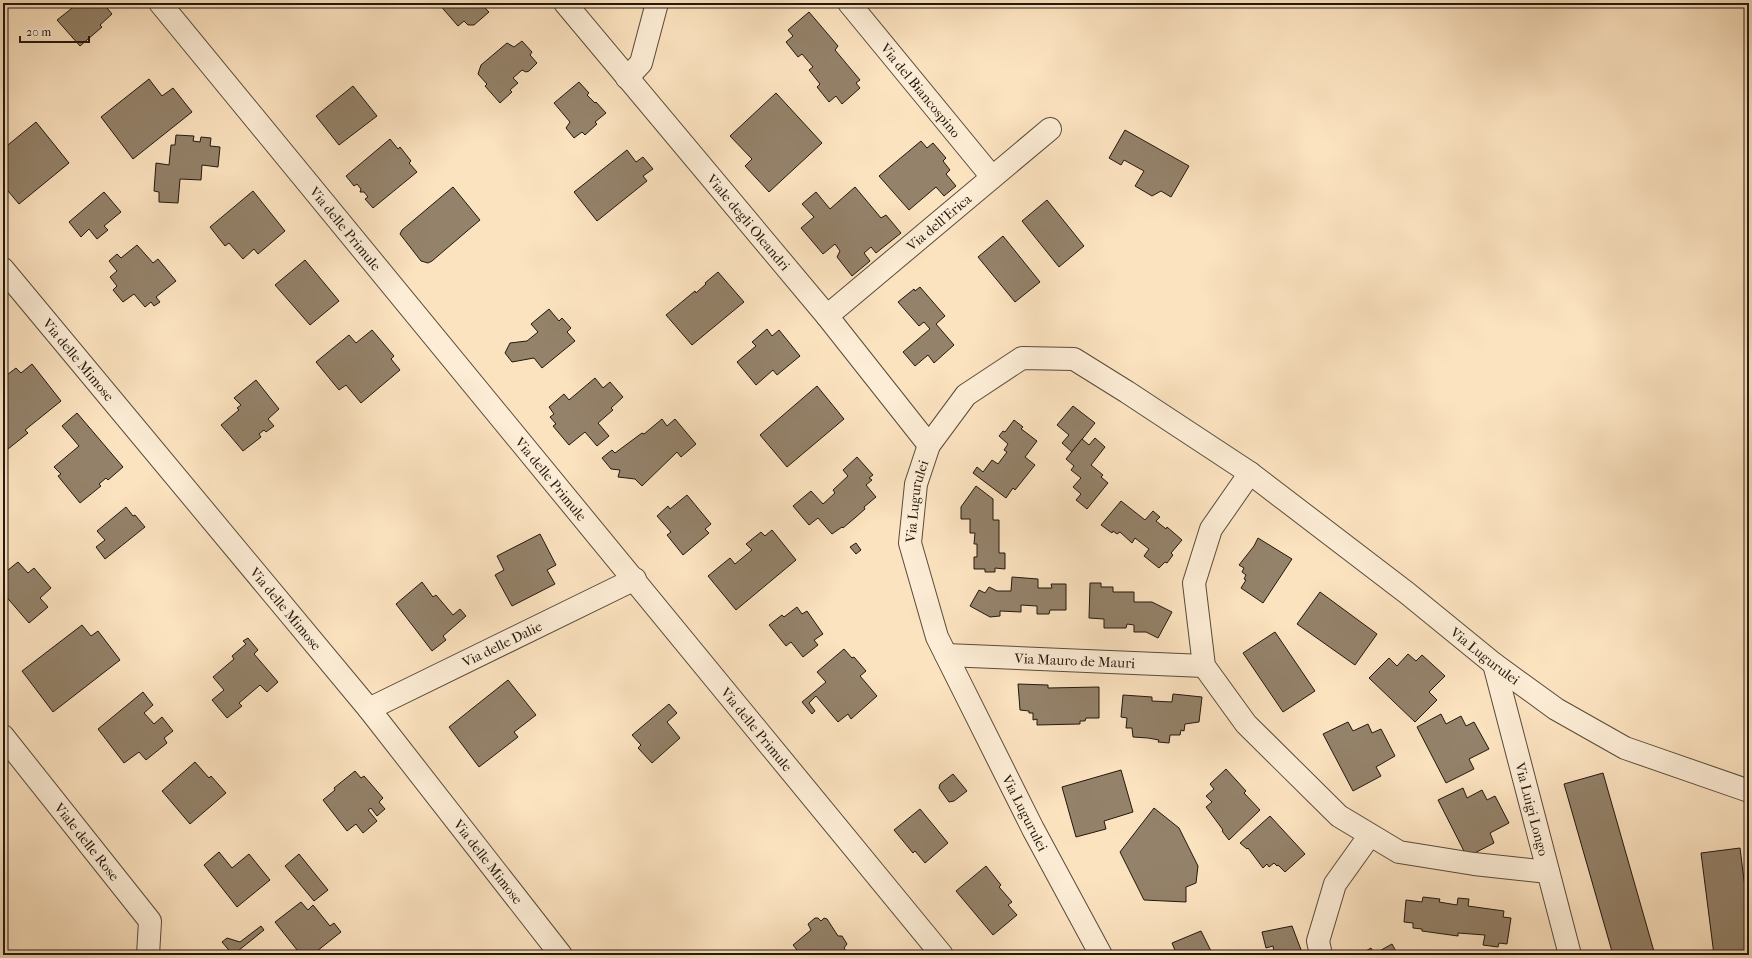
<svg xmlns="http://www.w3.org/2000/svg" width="1752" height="958" viewBox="0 0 1752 958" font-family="'IM FELL French Canon',serif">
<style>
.building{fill:#94826a;stroke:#23180d}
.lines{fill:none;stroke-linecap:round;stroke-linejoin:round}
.street-casing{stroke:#594b3a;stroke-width:24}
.street{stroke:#fdedd6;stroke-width:22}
.labels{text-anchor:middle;stroke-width:4;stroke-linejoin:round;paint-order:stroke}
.street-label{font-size:14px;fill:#23180d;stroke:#fdedd6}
</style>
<rect width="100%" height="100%" fill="#fce3c0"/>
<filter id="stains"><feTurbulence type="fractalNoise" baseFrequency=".005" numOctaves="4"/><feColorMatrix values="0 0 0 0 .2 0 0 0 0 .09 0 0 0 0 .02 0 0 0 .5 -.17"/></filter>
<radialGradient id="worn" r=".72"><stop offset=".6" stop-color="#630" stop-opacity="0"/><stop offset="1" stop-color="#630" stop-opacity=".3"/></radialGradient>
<g class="building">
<polygon points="74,3 103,3 112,14 100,25 102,27 80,46 57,20 76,5"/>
<polygon points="438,3 487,3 483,6 489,12 474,25 468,25 464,21 458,26"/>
<polygon points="809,12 838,46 835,50 860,80 856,83 860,88 842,104 836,96 829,102 817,87 820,84 809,70 813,67 802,54 798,57 786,42 793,36 788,30"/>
<polygon points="522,41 532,52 530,55 537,63 529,71 526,72 522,70 513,78 518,83 510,90 512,92 500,103 485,86 487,84 478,74 481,65 507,43 514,47"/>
<polygon points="149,79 162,96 173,88 192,112 133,159 101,117"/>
<polygon points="579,82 589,93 587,95 595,103 596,102 606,113 595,122 597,124 585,135 582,132 574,138 566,128 570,122 554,103"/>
<polygon points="353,86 377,116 339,145 316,116"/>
<polygon points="776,93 822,143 769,192 745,166 752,159 730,136"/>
<polygon points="36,122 69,163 19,204 3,185 3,149"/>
<polygon points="1125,130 1189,166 1171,197 1161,191 1152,196 1135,186 1144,171 1124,160 1121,165 1109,158"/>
<polygon points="176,135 194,136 193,141 200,142 201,137 211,138 210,146 220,147 218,167 202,165 201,180 180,179 178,203 159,202 159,192 154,191 156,163 169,165 171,145 175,145"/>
<polygon points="390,139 398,149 400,147 411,161 409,163 417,172 373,208 365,199 368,197 364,192 360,192 361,189 357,184 354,186 346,176"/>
<polygon points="921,141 927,148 933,143 946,158 943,161 950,170 946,174 956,186 944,196 936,187 909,210 879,176"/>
<polygon points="627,150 636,162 643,157 653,169 643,176 647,181 597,221 574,192"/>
<polygon points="453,187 480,220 432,261 428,263 421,261 400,234 402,230"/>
<polygon points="855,187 881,218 886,215 901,233 876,253 871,247 864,253 870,261 852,276 837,257 840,251 835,244 823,254 801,228 814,217 802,204 816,192 830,209"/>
<polygon points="253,191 285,231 258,254 254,249 243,259 229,243 225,246 210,227"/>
<polygon points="104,192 121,212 104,226 108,230 97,239 89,229 81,237 69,222"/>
<polygon points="1047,200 1084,246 1059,267 1022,221"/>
<polygon points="1003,236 1040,282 1015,302 978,257"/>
<polygon points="137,245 153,263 158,259 176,281 156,297 160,302 154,306 151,302 145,307 134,294 123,302 113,290 117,286 110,277 117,271 109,261 117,254 121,258"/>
<polygon points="305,260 339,301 310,325 275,285"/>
<polygon points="718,272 744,302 692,345 666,315 695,291 696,293 706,284 705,283"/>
<polygon points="920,287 945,316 936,324 954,345 934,363 928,355 915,366 903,352 930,329 924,322 919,326 898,302 914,289 915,291"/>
<polygon points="549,309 559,321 562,318 571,328 567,332 575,341 542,368 534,358 512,362 505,353 510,343 527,341 538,332 531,324"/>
<polygon points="767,329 772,336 779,330 800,356 777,375 773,370 756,385 737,362 756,346 752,342"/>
<polygon points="372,330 394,356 391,359 400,370 361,403 346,385 339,390 316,362 349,335 356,343"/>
<polygon points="32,364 61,401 25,430 28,433 3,453 3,378 16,368 21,373"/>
<polygon points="595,378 603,388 610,382 623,397 611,408 613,410 598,423 609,436 597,446 585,432 569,445 553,426 556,424 550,417 554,414 549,407 564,394 569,400"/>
<polygon points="256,380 279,409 268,419 274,426 266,432 264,430 259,434 261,437 243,451 221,425 239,410 237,408 241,405 234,398"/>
<polygon points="817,386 844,419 787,467 760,435"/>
<polygon points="1073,406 1095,423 1072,452 1062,443 1069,435 1057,425"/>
<polygon points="77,413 123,467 108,480 106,478 99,484 101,486 80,503 58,476 61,474 54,467 79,446 62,426"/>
<polygon points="662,419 667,426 675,419 696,444 681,457 677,452 642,486 635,479 618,477 620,470 611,469 602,458 612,450 615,453 642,433 644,434"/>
<polygon points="1014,420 1023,427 1021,429 1024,431 1037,441 1025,457 1035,465 1015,490 1013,488 1006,498 973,473 977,467 983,472 992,460 998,464 1007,452 1004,450 1008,444 999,436 1003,431 1005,432"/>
<polygon points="1095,438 1105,447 1091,465 1103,475 1101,477 1108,483 1087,509 1076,500 1081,494 1073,487 1081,478 1071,470 1074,466 1066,459 1082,439 1089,445"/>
<polygon points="857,457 873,475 869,478 872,480 866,485 876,497 864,507 865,509 856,517 843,528 842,527 832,534 818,518 809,525 793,506 811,491 823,504 835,493 833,490 848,476 843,470"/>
<polygon points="976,486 993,499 993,520 999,520 999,553 1005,553 1005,569 995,568 995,572 985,572 985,569 974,569 974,557 977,557 977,544 974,544 975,533 970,533 970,519 961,519 961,507"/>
<polygon points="687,495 711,524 705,529 709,533 683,555 667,535 671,532 657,516 668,506 670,509"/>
<polygon points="1121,501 1145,520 1153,511 1160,517 1156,521 1166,529 1167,527 1182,540 1171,553 1173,555 1167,563 1165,562 1159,568 1144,556 1149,549 1135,538 1132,543 1120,532 1117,534 1113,531 1112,533 1101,525"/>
<polygon points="126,507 133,516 135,515 145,527 105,559 96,547 105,540 97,531"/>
<polygon points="772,530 796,560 736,610 708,576 730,558 735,564 752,550 746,544 761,532 765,536"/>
<polygon points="540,534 556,565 547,570 555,584 512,606 495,575 504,570 497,556"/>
<polygon points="1258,538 1292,559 1263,603 1241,588 1246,580 1244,579 1246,575 1242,572 1244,568 1239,565 1254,546"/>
<polygon points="856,543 861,550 856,554 850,547"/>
<polygon points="18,562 28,573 34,568 51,588 40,598 48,607 29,623 3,593 3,574"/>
<polygon points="1012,577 1038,579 1038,588 1052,588 1051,584 1066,584 1066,610 1050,610 1049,614 1037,614 1037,606 1021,605 1021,612 1000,611 1000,616 990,617 970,606 979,590 985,593 989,587 997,591 1011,591"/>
<polygon points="422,582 433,597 436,595 453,615 460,609 466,616 443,636 446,640 432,651 396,604"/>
<polygon points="1090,583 1101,583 1101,587 1113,587 1113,592 1134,592 1134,602 1152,602 1172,612 1158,638 1146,632 1134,632 1134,625 1127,624 1126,628 1104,628 1104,619 1089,618"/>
<polygon points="1320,592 1377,634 1355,665 1297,624"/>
<polygon points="797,607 802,614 807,611 823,634 814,640 818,645 803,657 791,642 786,646 769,625 782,615 784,617"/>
<polygon points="82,625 91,636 98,631 120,660 53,712 22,671"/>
<polygon points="1275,632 1315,691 1283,712 1243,653"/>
<polygon points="248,638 258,650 254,654 278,682 267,692 260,685 239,703 242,706 227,718 212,700 224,690 213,677 234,659 232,656 246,644 243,641"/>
<polygon points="844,649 852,658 854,657 866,671 860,676 877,696 851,719 848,714 838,722 816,696 809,703 815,711 812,714 802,702 826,682 817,672"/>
<polygon points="1408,654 1416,661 1422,655 1445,676 1429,692 1437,700 1415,722 1369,678 1389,658 1397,666"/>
<polygon points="508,680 536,715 514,732 518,737 479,767 449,727"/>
<polygon points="1018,684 1048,685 1048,688 1099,687 1099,718 1086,718 1085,721 1080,721 1080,724 1037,725 1037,719 1033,720 1033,713 1029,713 1029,711 1020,710"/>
<polygon points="143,692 153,705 144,713 154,724 162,717 173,731 164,738 167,743 146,760 139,752 124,763 98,729"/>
<polygon points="1173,694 1202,697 1199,722 1185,724 1184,731 1181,730 1180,735 1170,735 1169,743 1158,742 1159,740 1148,738 1133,737 1132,728 1126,728 1127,718 1121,717 1123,695 1152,697 1152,701 1172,702"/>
<polygon points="669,704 677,713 667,722 680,738 652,763 638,748 641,745 632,735"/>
<polygon points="1441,714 1446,724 1461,716 1466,726 1474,722 1489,749 1469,759 1474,769 1446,783 1417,727"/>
<polygon points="1348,722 1353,731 1368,724 1372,733 1381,729 1395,756 1376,767 1381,776 1353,791 1323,734"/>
<polygon points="195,762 209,778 211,776 226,793 190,824 162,791"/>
<polygon points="1226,769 1246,791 1244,793 1260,810 1229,840 1222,831 1223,830 1206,807 1212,802 1206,796 1214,789 1210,784"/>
<polygon points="1121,770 1133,812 1104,821 1106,829 1076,837 1062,787"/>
<polygon points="355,771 361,778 364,776 383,798 379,802 385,809 377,816 371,808 368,810 377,821 363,833 356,824 347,831 323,800 335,790 334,788"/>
<polygon points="1603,773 1655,955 1613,955 1564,784"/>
<polygon points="953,774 967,791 954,801 949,802 939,788 940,784"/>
<polygon points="1463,788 1467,798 1482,790 1487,800 1495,796 1509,823 1490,833 1494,843 1467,857 1438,800"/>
<polygon points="1154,808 1179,828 1198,866 1196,883 1186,887 1186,902 1144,900 1120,852"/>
<polygon points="920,809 948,843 925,863 915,851 913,853 894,830"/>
<polygon points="1270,816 1305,854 1285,872 1278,865 1277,866 1274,863 1269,867 1267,864 1263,868 1248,848 1247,849 1240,843"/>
<polygon points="1740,848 1749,920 1749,955 1714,955 1701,853"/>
<polygon points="219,852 232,868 249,854 270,880 237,907 204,865"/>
<polygon points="299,854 328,890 314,901 285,866"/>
<polygon points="986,866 1001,885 999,887 1012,902 1008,905 1017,915 993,935 956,891"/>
<polygon points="1423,897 1440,899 1439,902 1457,905 1458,898 1469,899 1468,906 1504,911 1503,917 1511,918 1507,944 1499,943 1498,947 1483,945 1485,935 1458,933 1458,936 1422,931 1422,929 1413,928 1413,923 1404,922 1406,900 1422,902"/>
<polygon points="301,902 308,910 313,905 330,926 334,923 341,932 312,955 301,955 275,922"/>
<polygon points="815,918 818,918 821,921 824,918 827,919 838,936 842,936 847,944 844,948 847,952 846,955 801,955 793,945 811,930 808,924"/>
<polygon points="261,926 264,930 233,955 222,942 227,938 240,942"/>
<polygon points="1292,926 1303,955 1272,955 1272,953 1274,952 1273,946 1266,948 1262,932"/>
<polygon points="1201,931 1213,955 1177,955 1172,943"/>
<polygon points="1392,944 1398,955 1359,955 1371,948 1374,954"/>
</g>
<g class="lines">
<g class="street-casing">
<g id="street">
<path id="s1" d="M160,3L942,955"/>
<path id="s2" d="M565,3L827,316L929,445"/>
<path id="s3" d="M849,3L992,177"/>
<polyline points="627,78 641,63 657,3"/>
<path id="s4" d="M3,269L369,709L561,955"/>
<path id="s5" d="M827,316L1050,129"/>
<polyline points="1250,473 1211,529 1194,583 1204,666 1246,724 1339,816 1399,852 1474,864 1548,872"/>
<path id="s6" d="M946,655L1204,666"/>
<path id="s7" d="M1494,664L1570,955"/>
<path id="s8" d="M369,709L635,579"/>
<path id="s9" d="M3,736L150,921L148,955"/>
<path id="s10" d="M1101,955L1033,829L937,637L910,543L916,484L929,445L966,395L1022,358L1074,359L1127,392L1250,473L1407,593L1494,664L1556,709L1625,748L1749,791"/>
<polyline points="1321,955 1318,941 1335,884 1370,835"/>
</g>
</g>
<use href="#street" class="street"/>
</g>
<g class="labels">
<g class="street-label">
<text dy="5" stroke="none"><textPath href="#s3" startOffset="113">Via del Biancospino</textPath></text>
<text dy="5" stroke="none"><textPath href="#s2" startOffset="286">Viale degli Oleandri</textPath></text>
<text dy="5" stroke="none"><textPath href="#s5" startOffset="146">Via dell'Erica</textPath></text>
<text dy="5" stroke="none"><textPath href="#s1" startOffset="292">Via delle Primule</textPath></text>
<text dy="5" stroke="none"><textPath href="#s4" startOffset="118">Via delle Mimose</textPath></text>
<text dy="5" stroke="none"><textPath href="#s1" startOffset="616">Via delle Primule</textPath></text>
<text dy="5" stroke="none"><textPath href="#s10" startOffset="498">Via Lugurulei</textPath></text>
<text dy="5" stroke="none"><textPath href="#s4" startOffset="442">Via delle Mimose</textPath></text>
<text dy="5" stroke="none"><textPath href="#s8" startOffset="148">Via delle Dalie</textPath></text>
<text dy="5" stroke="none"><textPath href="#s10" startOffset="1245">Via Lugurulei</textPath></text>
<text dy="5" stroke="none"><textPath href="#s6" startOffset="129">Via Mauro de Mauri</textPath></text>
<text dy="5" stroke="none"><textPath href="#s1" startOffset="940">Via delle Primule</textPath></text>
<text dy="5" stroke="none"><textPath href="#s7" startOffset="150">Via Luigi Longo</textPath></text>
<text transform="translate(1025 813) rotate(63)" y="5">Via Lugurulei</text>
<text dy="5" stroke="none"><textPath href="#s9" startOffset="135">Viale delle Rose</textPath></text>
<text dy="5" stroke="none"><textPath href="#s4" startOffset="766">Via delle Mimose</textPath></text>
</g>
</g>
<rect width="1752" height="958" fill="none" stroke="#fce3c0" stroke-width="16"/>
<rect x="4" y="4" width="1744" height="950" fill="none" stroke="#23180d" stroke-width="2"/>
<rect x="8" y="8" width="1736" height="942" fill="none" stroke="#23180d"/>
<path d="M20 36v6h69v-6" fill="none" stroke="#23180d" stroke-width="2"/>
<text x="26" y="36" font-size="12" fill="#23180d" stroke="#fdedd6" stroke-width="3" paint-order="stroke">20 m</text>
<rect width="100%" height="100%" filter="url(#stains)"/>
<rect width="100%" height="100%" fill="url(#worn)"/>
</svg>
